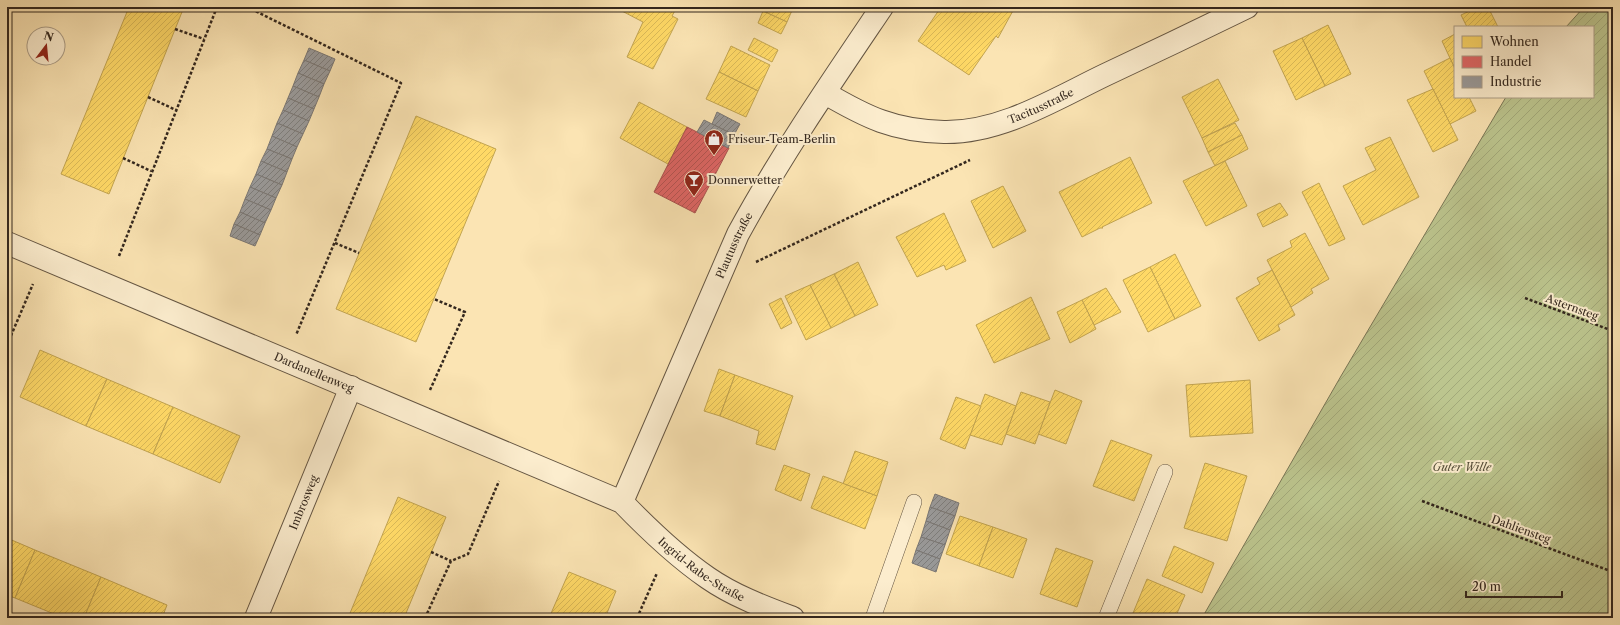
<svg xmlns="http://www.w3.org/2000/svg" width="1620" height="625" viewBox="0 0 1620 625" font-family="'Libre Caslon Text',serif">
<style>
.garden{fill:url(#garden-furrows);stroke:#787656}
.homes{fill:url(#homes-hatch);stroke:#c2a450}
.shops{fill:url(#shops-hatch);stroke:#ac5350}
.industry{fill:url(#industry-hatch);stroke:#7a7774}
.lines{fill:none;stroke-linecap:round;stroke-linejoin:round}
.service-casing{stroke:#655643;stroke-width:16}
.minor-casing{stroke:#655643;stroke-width:24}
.path{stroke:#33271e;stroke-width:2.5;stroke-dasharray:3 2;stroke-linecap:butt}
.service{stroke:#fcedce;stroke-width:15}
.minor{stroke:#fcedce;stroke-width:22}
.labels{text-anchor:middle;stroke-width:4;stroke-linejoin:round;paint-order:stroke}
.street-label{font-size:11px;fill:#33271e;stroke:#fcedce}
.poi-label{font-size:11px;fill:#33271e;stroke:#fcedce;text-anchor:start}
.park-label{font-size:11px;font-style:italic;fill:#554e3a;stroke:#fcedce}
</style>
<defs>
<pattern id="garden-furrows" width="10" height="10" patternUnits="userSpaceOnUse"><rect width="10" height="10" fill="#bcc58e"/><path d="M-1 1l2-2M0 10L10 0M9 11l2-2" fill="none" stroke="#a2a97a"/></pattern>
<pattern id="homes-hatch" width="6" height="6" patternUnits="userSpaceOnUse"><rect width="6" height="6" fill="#ffd966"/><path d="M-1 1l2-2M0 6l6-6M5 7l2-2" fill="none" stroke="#dbba58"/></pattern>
<pattern id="shops-hatch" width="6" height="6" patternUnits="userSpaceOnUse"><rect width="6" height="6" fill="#e06666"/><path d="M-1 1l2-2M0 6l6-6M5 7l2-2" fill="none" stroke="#b65453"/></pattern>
<pattern id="industry-hatch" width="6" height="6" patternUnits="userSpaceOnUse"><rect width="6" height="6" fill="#999"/><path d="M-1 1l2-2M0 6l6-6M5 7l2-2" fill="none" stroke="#7d7d7c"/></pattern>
</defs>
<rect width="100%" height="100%" fill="#fbe4b3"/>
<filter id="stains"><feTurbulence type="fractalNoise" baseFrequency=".005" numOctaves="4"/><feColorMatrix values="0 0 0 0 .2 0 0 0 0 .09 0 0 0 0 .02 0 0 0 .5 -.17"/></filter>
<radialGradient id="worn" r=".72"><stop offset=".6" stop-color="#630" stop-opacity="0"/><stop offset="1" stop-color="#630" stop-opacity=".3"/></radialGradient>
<polygon class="garden" points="1584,7 1613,7 1613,618 1202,618 1341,376 1506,97 1593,97 1593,27 1566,27"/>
<g class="homes">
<polygon points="129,7 184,7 109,194 61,174"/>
<polygon points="621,7 677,7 672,16 678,19 653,69 627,57 643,22 620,10"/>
<polygon points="765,7 791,7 793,8 787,22 763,11"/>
<polygon points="941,7 1015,7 998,38 996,36 969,75 918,41"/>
<polygon points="1478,7 1488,7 1498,27 1467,27 1461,15"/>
<polygon points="763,11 787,22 781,34 758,23"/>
<polygon points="1328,25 1351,74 1325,86 1302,38"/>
<polygon points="1455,34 1455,69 1442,41"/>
<polygon points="754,38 778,50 772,62 748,50"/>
<polygon points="1302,38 1325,86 1296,100 1273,51"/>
<polygon points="731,46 770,65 758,91 719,72"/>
<polygon points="1450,58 1455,69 1455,97 1469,97 1476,111 1450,124 1424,71"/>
<polygon points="719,72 758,91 746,117 706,99"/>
<polygon points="1218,79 1239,120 1202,138 1182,97"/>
<polygon points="1433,89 1458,140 1433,152 1407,100"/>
<polygon points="639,102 687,127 668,164 620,138"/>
<polygon points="416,116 496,149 416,342 336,309"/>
<polygon points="1235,123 1242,135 1208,152 1202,138"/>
<polygon points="1242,135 1248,149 1215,166 1208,152"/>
<polygon points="1390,137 1419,197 1363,225 1343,186 1376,170 1365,148"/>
<polygon points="1130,157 1152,203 1102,227 1103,228 1100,228 1082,237 1059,192"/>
<polygon points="1225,161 1247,206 1206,226 1183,181"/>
<polygon points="1319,183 1345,239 1329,246 1302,192"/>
<polygon points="1003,186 1026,231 993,248 971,201"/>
<polygon points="1280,203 1288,215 1263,227 1257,214"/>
<polygon points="944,213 966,261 946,270 944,265 917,277 896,237"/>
<polygon points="1305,233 1329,279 1311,289 1313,293 1291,307 1267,260 1292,247 1290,241"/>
<polygon points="1175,254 1201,306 1175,319 1150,267"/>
<polygon points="858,262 878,305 855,316 834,274"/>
<polygon points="1150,267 1175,319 1148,332 1123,280"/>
<polygon points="1272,270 1295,315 1278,325 1280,330 1259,341 1236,298 1260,284 1257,278"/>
<polygon points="834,274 855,316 831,328 810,285"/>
<polygon points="810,285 831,328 806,340 785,296"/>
<polygon points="1106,288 1121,312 1094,325 1082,300"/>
<polygon points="1031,297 1050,339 994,363 976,325"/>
<polygon points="781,298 792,323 781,329 769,304"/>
<polygon points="1082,300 1096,329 1070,343 1057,312"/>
<polygon points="40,350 107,379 86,426 20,397"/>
<polygon points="719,369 735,375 720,416 704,411"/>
<polygon points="735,375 793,396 775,450 756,444 759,431 720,416"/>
<polygon points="107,379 173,407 153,454 86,426"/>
<polygon points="1250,380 1253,433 1190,437 1186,385"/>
<polygon points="1055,390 1082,401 1066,444 1038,434"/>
<polygon points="1021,392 1050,402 1035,444 1006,434"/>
<polygon points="985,394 1016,406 1002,445 970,435"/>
<polygon points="956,397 981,406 965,449 940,439"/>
<polygon points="173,407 240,436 220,483 153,454"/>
<polygon points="1111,440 1152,455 1134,501 1093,486"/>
<polygon points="855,451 888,462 877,496 843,484"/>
<polygon points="1205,463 1247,476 1227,541 1184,528"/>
<polygon points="784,465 810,474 801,501 775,490"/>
<polygon points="823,476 877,496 865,529 811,508"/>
<polygon points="398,497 446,517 404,618 348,618"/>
<polygon points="960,516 993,527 979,566 946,554"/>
<polygon points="993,527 1027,539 1013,578 979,566"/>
<polygon points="7,538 35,550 15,598 7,595"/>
<polygon points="1174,546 1214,563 1202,593 1162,576"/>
<polygon points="1056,548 1093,561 1077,607 1040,594"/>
<polygon points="35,550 101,577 84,618 64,618 15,598"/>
<polygon points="569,572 616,591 605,618 549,618"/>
<polygon points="101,577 167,605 162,618 84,618"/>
<polygon points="1147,579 1185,595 1175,618 1131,618"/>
</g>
<polygon class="shops" points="687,127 729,148 695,213 654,192"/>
<g class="industry">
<polygon points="309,48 335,59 330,71 304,60"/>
<polygon points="304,60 330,71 324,84 298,73"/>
<polygon points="298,73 324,84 319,97 293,86"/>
<polygon points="293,86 319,97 314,109 288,98"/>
<polygon points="288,98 314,109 309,121 283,110"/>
<polygon points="283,110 309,121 303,134 277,123"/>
<polygon points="717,112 740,124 734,135 712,124"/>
<polygon points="704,120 734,135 728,148 697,132"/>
<polygon points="277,123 303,134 297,147 272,136"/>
<polygon points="272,136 297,147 292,159 267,149"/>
<polygon points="267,149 292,159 287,172 261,161"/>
<polygon points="261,161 287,172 282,185 256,174"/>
<polygon points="256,174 282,185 276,198 250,187"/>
<polygon points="250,187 276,198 271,210 245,199"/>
<polygon points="245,199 271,210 265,223 240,212"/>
<polygon points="240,212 265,223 260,235 234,224"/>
<polygon points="234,224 260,235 255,246 230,236"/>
<polygon points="935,494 959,503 955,516 930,507"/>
<polygon points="930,507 955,516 950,530 926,521"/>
<polygon points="926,521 950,530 945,545 921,537"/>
<polygon points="921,537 945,545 940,559 916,550"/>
<polygon points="916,550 940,559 936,572 912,563"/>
</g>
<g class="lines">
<g class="service-casing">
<g id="service">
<polyline points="873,618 914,502"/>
<polyline points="1106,618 1165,472"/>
</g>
</g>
<g class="minor-casing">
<g id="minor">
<path id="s1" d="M825,93C866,117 894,131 944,132C1001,133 1055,99 1105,75C1152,53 1200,30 1247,7"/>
<path id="s2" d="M7,243L622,502C649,530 676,556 708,578C734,596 764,607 793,618"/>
<path id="s3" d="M622,502L738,234C781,155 832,81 882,7"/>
<path id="s4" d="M256,618L351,387"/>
</g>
</g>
<g class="path">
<polyline points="247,7 401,83 296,335"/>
<polyline points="7,11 9,7"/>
<polyline points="175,29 204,39"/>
<polyline points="148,97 176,110"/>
<polyline points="123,158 151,171"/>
<polyline points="335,243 359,253"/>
<polyline points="119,256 217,7"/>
<polyline points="756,262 970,160"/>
<polyline points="1525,298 1613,331"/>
<polyline points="7,345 33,284"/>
<polyline points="430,390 465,312 434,299"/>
<polyline points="1422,501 1613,572"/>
<polyline points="431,552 451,561"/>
<polyline points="425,618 451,561 468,554 499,481"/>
<polyline points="637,618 657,573"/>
</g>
<use href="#service" class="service"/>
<use href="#minor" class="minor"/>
</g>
<defs>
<g id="shop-pin" transform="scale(1)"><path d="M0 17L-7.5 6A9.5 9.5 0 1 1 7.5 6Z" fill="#8f2418" stroke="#fcedce"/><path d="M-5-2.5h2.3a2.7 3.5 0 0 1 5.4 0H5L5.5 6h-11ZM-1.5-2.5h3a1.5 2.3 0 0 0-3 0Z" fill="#fff"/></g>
<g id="bar-pin" transform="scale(1)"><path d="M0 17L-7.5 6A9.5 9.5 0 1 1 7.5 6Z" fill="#8f2418" stroke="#fcedce"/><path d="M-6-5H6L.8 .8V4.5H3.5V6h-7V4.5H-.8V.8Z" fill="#fff"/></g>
</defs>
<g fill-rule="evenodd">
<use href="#shop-pin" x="714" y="139"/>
<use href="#bar-pin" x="694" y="180"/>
</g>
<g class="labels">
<g class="street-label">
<text dy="4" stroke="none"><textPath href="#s1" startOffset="228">Tacitusstraße</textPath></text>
<text dy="4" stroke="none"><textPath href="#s3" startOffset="280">Plautusstraße</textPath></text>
<text transform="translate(1572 307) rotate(20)" y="4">Asternsteg</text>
<text dy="4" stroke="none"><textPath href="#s2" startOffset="333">Dardanellenweg</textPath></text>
<text dy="4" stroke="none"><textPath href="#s4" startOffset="125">Imbrosweg</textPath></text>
<text transform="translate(1521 529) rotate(20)" y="4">Dahliensteg</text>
<text dy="4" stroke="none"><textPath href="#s2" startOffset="772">Ingrid-Rabe-Straße</textPath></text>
</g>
<g class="poi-label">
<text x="728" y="143">Friseur-Team-Berlin</text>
<text x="708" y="184">Donnerwetter</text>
</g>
<g class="park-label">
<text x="1462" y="471">Guter Wille</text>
</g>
</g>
<rect width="1620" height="625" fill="none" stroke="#fbe4b3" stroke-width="24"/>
<rect x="8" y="8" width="1604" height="609" fill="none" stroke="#33271e" stroke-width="2"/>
<rect x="12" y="12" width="1596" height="601" fill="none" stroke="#33271e"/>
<rect x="1454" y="26" width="140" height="72" fill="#fcedce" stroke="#ac9e88"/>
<rect x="1462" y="36" width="20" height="12" fill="#ffd966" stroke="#ac9e88"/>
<text x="1490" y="46" font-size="12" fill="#33271e">Wohnen</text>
<rect x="1462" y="56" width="20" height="12" fill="#e06666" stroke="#ac9e88"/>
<text x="1490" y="66" font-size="12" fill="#33271e">Handel</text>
<rect x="1462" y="76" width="20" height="12" fill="#999999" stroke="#ac9e88"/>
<text x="1490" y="86" font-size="12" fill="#33271e">Industrie</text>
<g transform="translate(46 46) rotate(16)"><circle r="19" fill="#fcedce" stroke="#ac9e88"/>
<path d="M0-3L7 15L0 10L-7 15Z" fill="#8f2418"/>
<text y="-6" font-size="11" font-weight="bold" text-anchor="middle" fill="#33271e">N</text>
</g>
<path d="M1466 591v6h96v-6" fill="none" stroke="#33271e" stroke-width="2"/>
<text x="1472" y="591" font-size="12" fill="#33271e" stroke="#fcedce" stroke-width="3" paint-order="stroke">20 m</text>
<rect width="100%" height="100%" filter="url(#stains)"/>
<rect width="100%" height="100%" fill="url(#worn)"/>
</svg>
